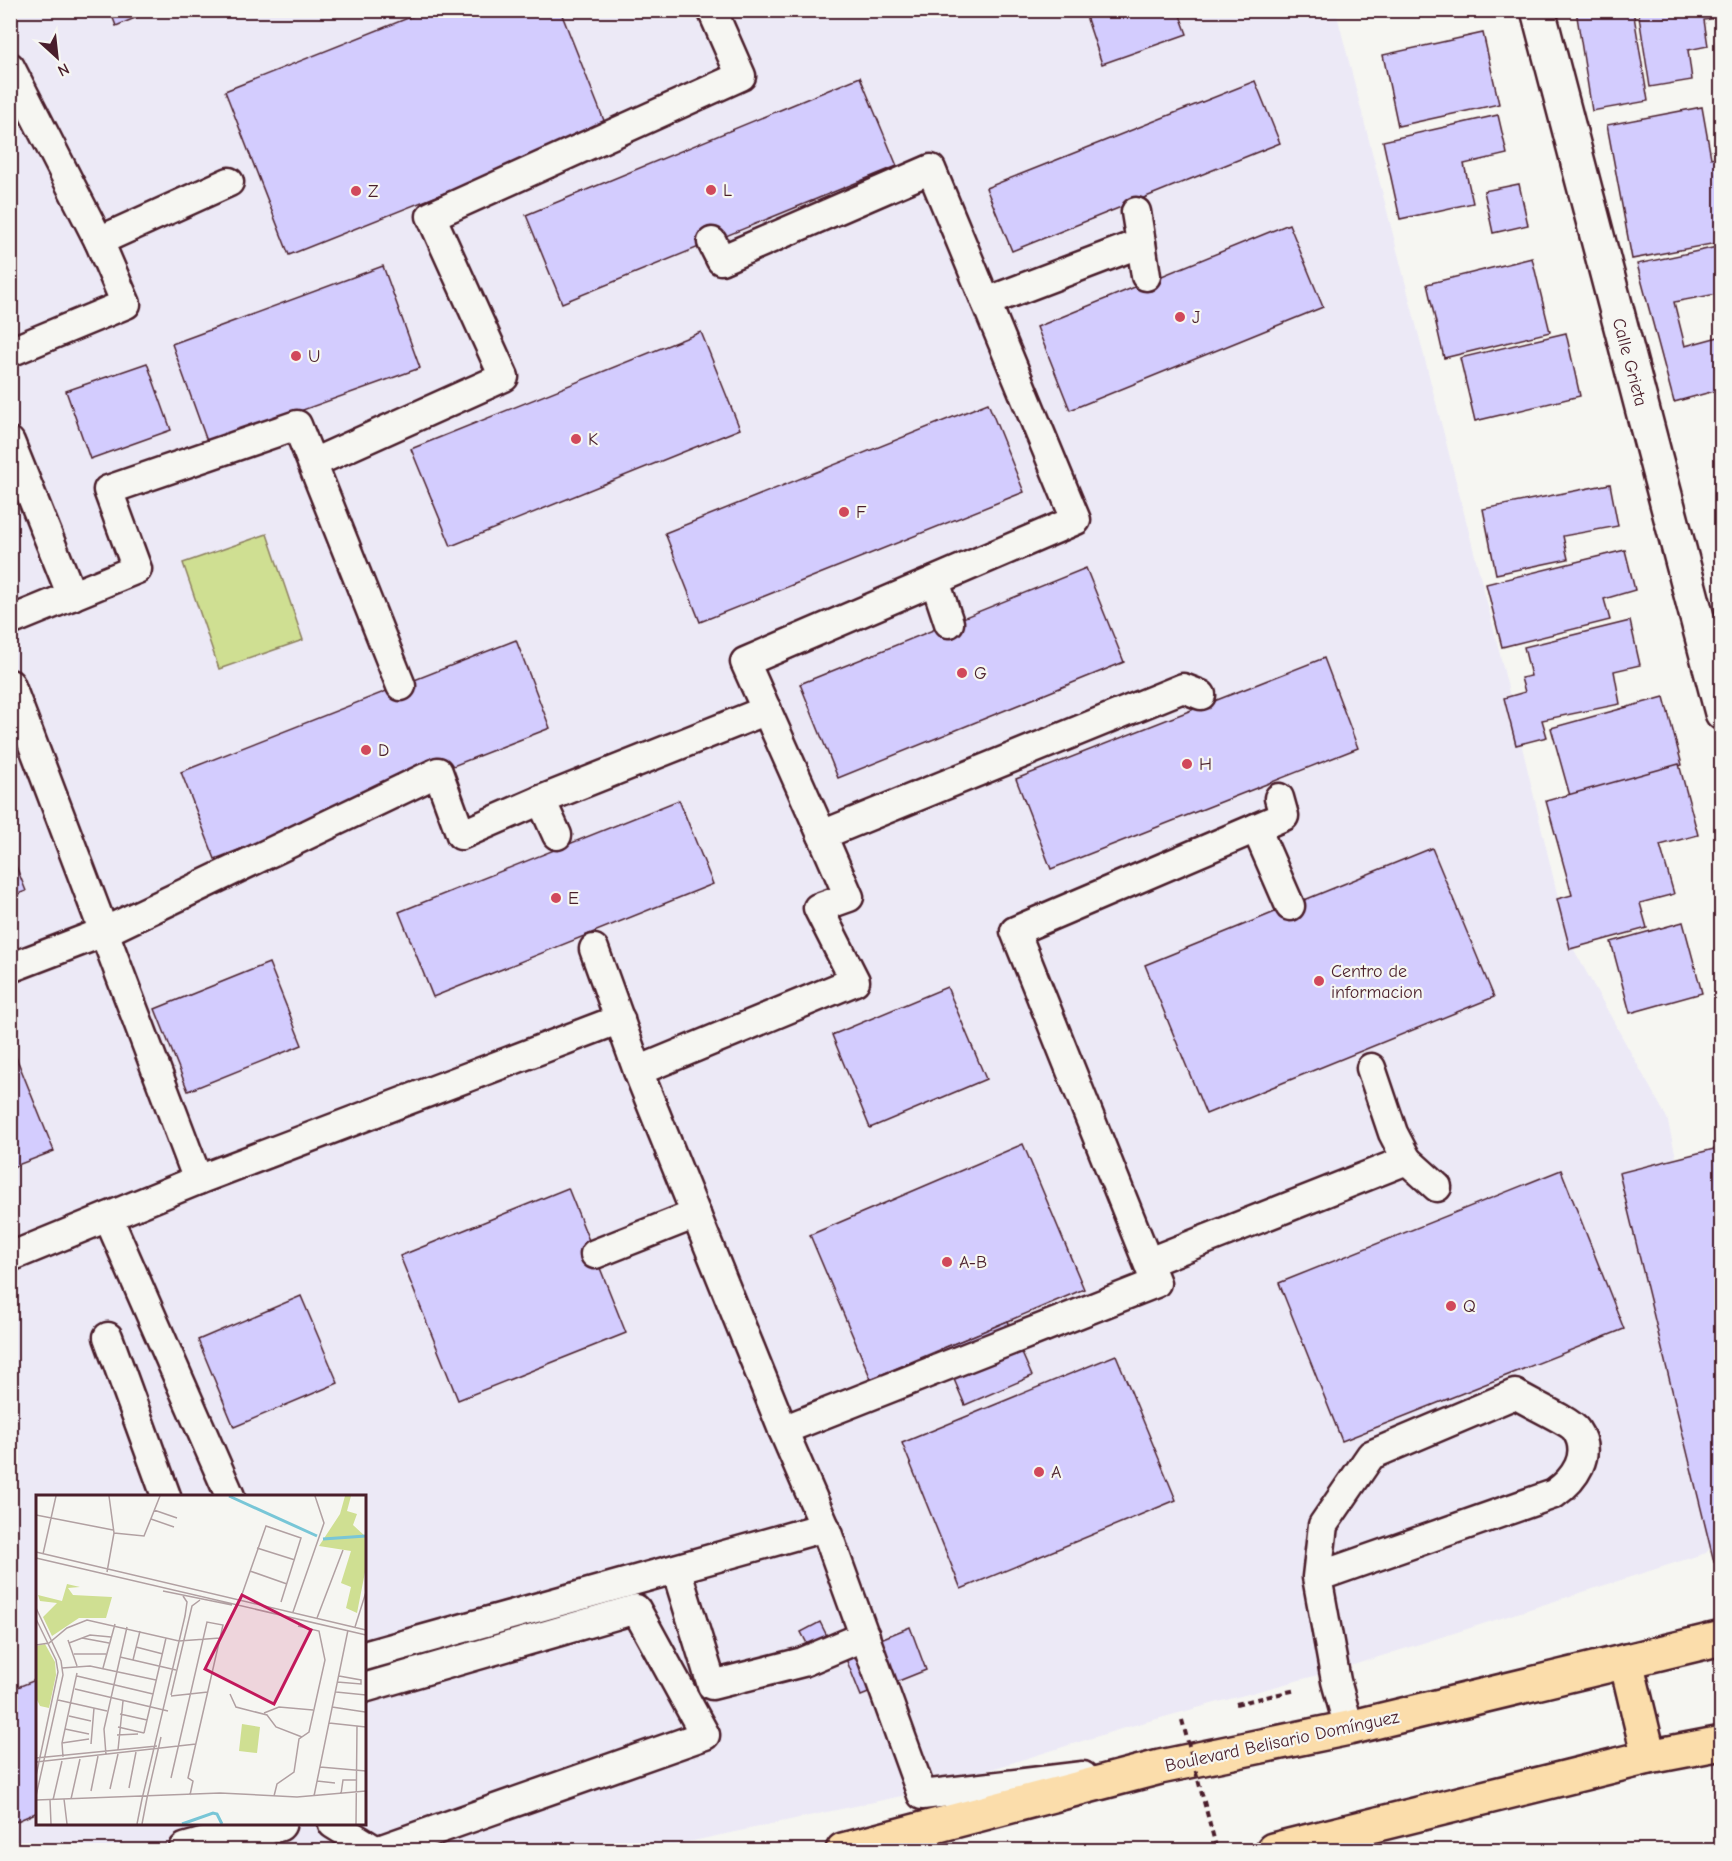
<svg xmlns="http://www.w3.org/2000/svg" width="1732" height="1861" viewBox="0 0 1732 1861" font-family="'Comic Neue',sans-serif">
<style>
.built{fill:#ece9f6;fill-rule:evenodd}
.green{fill:#cfdf92;stroke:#8c7f5e;stroke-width:1.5}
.building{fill:#d3ccfe;stroke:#4a1f2b;stroke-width:1.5}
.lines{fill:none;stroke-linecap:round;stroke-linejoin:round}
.lane-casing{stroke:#4a1f2b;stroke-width:33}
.street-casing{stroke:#4a1f2b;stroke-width:38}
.primary-casing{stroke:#4a1f2b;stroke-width:38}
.path{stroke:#4a1f2b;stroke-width:4;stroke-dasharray:6 4.5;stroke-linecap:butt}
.lane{stroke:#f6f6f2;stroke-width:28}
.street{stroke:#f6f6f2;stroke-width:33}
.primary{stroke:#fbddab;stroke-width:33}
.path-bridge{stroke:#4a1f2b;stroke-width:4;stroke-dasharray:6 4.5;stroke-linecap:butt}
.poi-dot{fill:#d1495b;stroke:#f6f6f2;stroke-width:2}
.labels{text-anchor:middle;stroke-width:4.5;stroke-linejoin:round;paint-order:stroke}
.poi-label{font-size:18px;fill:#4a1f2b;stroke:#f6f6f2;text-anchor:start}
.street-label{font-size:18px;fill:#4a1f2b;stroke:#f6f6f2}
.inset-river{fill:none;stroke:#78c6d7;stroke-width:3}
.inset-road{fill:none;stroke:#b1a0a2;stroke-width:1.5}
.view{fill:#c2185b;fill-opacity:0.15;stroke:#c2185b;stroke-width:3}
.inset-edge{fill:none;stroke:#4a1f2b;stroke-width:3}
</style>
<rect width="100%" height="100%" fill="#f6f6f2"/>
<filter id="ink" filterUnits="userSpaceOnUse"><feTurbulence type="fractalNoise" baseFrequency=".0167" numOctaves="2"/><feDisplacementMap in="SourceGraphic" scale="12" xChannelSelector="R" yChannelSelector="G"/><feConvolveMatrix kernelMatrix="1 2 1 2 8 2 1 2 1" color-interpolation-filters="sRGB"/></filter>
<g filter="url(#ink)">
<path class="built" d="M11,11H1336L1497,642L1568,939L1667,1118L1721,1351V1536L1706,1553L1347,1667L1124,1728L911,1794L651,1850H11ZM38,1496H364V1824H38Z"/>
<polygon class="green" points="267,534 303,640 219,669 183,563"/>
<g class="building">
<polygon points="110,10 154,10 116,26"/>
<polygon points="428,10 560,10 607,128 289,255 225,91"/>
<polygon points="1084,10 1178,10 1187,34 1102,64"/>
<polygon points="1576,10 1633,10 1648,101 1592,111"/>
<polygon points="1638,10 1722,10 1722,17 1704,20 1708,46 1688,50 1692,80 1650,87"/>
<polygon points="1483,33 1499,104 1398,126 1383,55"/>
<polygon points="860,77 897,166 562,303 526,215"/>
<polygon points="1255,81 1280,143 1012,251 986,188"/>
<polygon points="1702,107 1711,158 1722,156 1722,242 1632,259 1607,125"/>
<polygon points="1498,115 1507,154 1464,164 1473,203 1400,219 1383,141"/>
<polygon points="1519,184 1528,225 1493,233 1484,191"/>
<polygon points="1289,224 1323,307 1070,410 1037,327"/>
<polygon points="1722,246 1722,293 1674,302 1685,346 1722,336 1722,389 1674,402 1637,264"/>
<polygon points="1532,258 1550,332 1444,358 1427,284"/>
<polygon points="383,266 420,368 208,444 172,344"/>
<polygon points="701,332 740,429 451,546 411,449"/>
<polygon points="1566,333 1580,396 1475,421 1460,358"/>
<polygon points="147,363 171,430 90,459 66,391"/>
<polygon points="988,403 1024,492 700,622 665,533"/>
<polygon points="1610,484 1618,526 1563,536 1568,559 1496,574 1483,509"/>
<polygon points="1625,550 1635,590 1604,599 1610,620 1502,647 1486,584"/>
<polygon points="1086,568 1124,662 838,778 800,684"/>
<polygon points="1630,621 1640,665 1614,671 1620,704 1542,720 1547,737 1516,745 1504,698 1525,692 1521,678 1531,676 1524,647"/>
<polygon points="516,640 550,728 215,859 181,772"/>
<polygon points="1324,658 1358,748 1051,869 1016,779"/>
<polygon points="1664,697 1682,765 1570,796 1551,728"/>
<polygon points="1679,764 1698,835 1660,845 1674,894 1640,903 1647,928 1570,949 1557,899 1572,895 1546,801"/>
<polygon points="679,800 713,884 433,997 399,912"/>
<polygon points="1432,848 1494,997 1206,1114 1145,965"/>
<polygon points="10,851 26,891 10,897"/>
<polygon points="1683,922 1702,993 1630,1013 1611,942"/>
<polygon points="269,963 302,1045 188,1091 155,1009"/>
<polygon points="947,987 986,1079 870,1128 832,1035"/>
<polygon points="10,1042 54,1151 10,1168"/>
<polygon points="1023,1144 1084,1289 871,1379 810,1235"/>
<polygon points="1722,1147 1722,1557 1714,1562 1619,1173"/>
<polygon points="1561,1170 1624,1329 1342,1441 1279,1283"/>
<polygon points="568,1188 626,1333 458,1400 400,1256"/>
<polygon points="301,1296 338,1383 234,1427 198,1340"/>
<polygon points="1008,1321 1032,1376 965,1405 941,1349"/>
<polygon points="1116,1355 1176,1500 961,1589 902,1443"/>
<polygon points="820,1622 830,1642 811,1651 801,1632"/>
<polygon points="910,1627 926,1670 861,1696 844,1654"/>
<polygon points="38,1679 38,1812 10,1824 10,1690"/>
</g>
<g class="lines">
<g class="lane-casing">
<g id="lane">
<polyline points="10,67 99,241"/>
<polyline points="712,242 721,260 931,169 1076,520 745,662 822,835"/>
<polyline points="1141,243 1146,276"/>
<polyline points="986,302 1141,243 1136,212"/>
<polyline points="10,352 126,304 99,241 229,182"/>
<polyline points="10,442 72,596"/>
<polyline points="313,463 504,377 431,216 741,76 712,10"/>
<polyline points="935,581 949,623"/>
<polyline points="10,621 137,569 108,490 297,425 401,686"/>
<polyline points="10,684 198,1180 620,1019"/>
<polyline points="1256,828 1290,906"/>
<polyline points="557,835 541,800 767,710"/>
<polyline points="594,949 638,1071 855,981 818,908 849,897 822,835 1183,688 1201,695"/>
<polyline points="10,968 104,932 438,772 461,835 541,800"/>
<polyline points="638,1071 783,1430 825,1527 922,1795 1083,1776"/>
<polyline points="1407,1160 1437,1187"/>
<polyline points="108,1217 230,1496"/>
<polyline points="595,1254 696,1214"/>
<polyline points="10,1257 198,1180"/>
<polyline points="1149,1262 1407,1160 1393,1133 1371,1068"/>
<polyline points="108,1337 166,1496"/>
<polyline points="783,1430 1156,1283 1015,931 1284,816 1279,798"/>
<polyline points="676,1569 712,1685 803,1662 865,1636"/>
<path d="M1317,1577L1554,1494C1574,1480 1593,1455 1576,1430C1571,1422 1526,1401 1515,1394L1371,1455L1323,1525L1317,1577L1336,1681L1349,1728"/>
<polyline points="364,1656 825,1527"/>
<polyline points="364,1688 636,1609 705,1735 379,1850"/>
<polyline points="333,1824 375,1850"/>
</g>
</g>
<g class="street-casing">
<g id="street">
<polyline points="1538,10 1722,713"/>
<polyline points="186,1850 279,1824"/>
</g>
</g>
<g class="primary-casing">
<g id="primary">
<polyline points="1626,1661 1649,1757"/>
<polyline points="843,1850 1160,1767 1349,1728 1722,1638"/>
<polyline points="1273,1850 1649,1757 1722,1743"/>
</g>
</g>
<polyline class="path" points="1236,1704 1296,1690"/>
<use href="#lane" class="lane"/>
<use href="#street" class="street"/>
<use href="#primary" class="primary"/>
<polyline class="path-bridge" points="1182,1720 1217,1850"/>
</g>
</g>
<g class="poi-dot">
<circle cx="711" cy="190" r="6"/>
<circle cx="356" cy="191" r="6"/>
<circle cx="1180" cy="317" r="6"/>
<circle cx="296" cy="356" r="6"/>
<circle cx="576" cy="439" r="6"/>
<circle cx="844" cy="512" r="6"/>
<circle cx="962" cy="673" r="6"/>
<circle cx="366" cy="750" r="6"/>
<circle cx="1187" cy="764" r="6"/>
<circle cx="556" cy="898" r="6"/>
<circle cx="1319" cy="981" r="6"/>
<circle cx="947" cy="1262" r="6"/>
<circle cx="1451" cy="1306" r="6"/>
<circle cx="1039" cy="1472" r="6"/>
</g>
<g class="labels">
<g class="poi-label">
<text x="723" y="196">L</text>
<text x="368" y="197">Z</text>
<text x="1192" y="323">J</text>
<text x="308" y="362">U</text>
<text x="588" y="445">K</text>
<text x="856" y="518">F</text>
<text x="974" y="679">G</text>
<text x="378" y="756">D</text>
<text x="1199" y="770">H</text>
<text x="568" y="904">E</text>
<text x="1331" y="977">Centro de<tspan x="1331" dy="21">informacion</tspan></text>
<text x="959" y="1268">A-B</text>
<text x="1463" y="1312">Q</text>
<text x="1051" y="1478">A</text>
</g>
<g class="street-label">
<text transform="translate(1630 362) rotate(75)" y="6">Calle Grieta</text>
<text transform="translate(1282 1741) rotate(-12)" y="6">Boulevard Belisario Domínguez</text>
</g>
</g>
<g transform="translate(36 1495)">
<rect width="330" height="330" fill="#f6f6f2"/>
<path d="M309,1H315L311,16L321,19L317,30L330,42V72L321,118L310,113L315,92L305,88L315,56L283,51L304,19ZM31,89L44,92L32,93L37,100L76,102L70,123H43L16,141L7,122L21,108L4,106L2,100L26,106ZM9,149L19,167L20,180L13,213L4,211L0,203V151ZM206,229L224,232L221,258L203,256Z" fill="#cfdf92"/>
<path class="inset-river" d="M193,1L281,41M287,44L330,41M146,329L177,318L181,319L186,329"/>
<path class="inset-road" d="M118,15L141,23M0,20L77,35M115,24L138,32M78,38L108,41L124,1M221,53L259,65M0,57L330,135M7,59L20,1M0,63L330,140M214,76L251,89M71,77L78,38L73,1M127,96L196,110M204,105L230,31L265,43L245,107M330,111V133M0,113L25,166L27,180L0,301M257,117L288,28L279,1M281,123L307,55M0,124L20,165L22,177L0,281M319,132L330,97M46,143L73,148M32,145L41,171M33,148L54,140L75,142M0,150L13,148L31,133L51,125L143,146L184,143M100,152L127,159M38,159H70M84,162L140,175M97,165L104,136M26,173L54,171L120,185M67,173L79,129M41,181L117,199M301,187L325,189V185L303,181M39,194L132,216M300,197L330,200M194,199L200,212L231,220L240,232L266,242M135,200L156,111L164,105M135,201L172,197M22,205L71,216M296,212L329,217M228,218L243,212L277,215M84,219L111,225M33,221L55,226M293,228L330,232M82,232L108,238M29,234L53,239M108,238L130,143M81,240L102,239M26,248L53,244M55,249L58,213M82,255L87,206M70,260L68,234L91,132M27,262L26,248L41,178M0,263L121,251M0,267L160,249M284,272L330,276M135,283L171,127L187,130L152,283L157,286L154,300M281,286L299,288M93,293L100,257M74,294L82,259M55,296L62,261M305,299L307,285H320M238,301L241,289L258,277L263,244L273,237L289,165L283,136L262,131M278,301L312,135M111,303L125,242M28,304L31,329M35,304L44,264M106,304L149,121L151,107L147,101M0,305L184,298L261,302L330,296M14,305L15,329M17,305L26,266M101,329L106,304M106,329L111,303M320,329L321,231"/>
<path class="view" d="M206,100L275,135L238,209L169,174Z"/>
<rect width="330" height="330" class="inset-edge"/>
</g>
<rect width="1732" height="1861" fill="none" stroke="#f6f6f2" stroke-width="36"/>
<rect x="18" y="18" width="1696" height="1825" fill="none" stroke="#4a1f2b" stroke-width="2" filter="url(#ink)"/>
<g transform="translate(57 57) rotate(153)" stroke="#f6f6f2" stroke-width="4.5" paint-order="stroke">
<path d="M0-4.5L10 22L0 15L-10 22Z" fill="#4a1f2b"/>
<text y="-9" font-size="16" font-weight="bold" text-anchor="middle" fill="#4a1f2b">N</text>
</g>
</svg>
